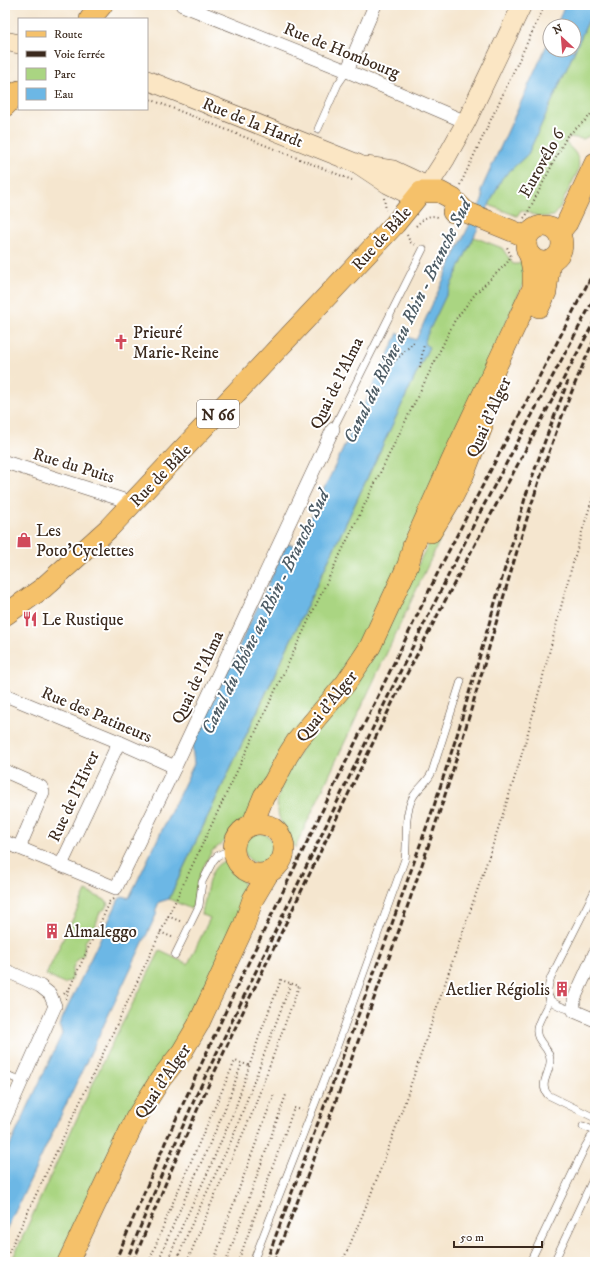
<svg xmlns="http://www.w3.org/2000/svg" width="600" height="1267" viewBox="0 0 600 1267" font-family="'IM FELL DW Pica',serif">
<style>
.green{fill:#aad582;stroke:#728050}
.water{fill:#6cb7e5;stroke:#547082}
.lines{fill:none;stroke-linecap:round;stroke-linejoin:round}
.lane-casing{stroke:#574639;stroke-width:8}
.street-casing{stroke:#574639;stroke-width:14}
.secondary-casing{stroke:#574639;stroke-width:20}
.primary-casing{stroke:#574639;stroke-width:22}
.path{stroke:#574639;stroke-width:2;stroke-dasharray:1 3;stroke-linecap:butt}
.lane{stroke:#fff;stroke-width:7}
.street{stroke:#fff;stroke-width:13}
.secondary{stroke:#fbe6c4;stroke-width:19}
.primary{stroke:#f5c16b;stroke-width:21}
.rail{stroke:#3b2a1e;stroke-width:3;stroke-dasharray:6 3;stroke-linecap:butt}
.labels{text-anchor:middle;stroke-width:4;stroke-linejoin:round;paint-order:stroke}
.shield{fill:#fff;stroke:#766a62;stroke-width:1}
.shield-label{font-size:16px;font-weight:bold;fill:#3b2a1e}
.street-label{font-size:17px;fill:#3b2a1e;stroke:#fff}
.poi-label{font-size:17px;fill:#3b2a1e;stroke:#fff;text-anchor:start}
.water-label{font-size:18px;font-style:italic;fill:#4c5b64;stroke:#fff}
</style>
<rect width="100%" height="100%" fill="#fff"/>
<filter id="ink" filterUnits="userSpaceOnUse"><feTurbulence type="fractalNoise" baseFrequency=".025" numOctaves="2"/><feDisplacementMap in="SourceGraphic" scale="8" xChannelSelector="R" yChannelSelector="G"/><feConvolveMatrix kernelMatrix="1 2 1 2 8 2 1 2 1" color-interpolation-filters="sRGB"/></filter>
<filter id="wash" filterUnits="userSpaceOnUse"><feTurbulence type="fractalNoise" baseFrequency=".012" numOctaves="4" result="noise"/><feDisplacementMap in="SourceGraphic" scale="16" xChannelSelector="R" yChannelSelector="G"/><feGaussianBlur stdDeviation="0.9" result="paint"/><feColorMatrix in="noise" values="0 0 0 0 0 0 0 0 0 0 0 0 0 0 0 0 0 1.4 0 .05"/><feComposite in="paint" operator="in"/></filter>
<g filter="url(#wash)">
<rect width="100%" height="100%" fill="#f5e6cf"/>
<g class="green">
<path d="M595,6V133L583,139L569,137L566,143C575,152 581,157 578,171L558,211L554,216L540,217L521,210L517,216L489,205L502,178L528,154Z"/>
<polygon points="474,237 502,248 513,264 519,264 522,260 528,273 366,640 250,815 233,829 223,843 212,851 201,871 195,889 194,903 191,909 169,899 429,347 424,344 427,335"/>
<path d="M453,512L295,848C291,843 289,838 286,832C272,808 277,797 286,773L416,570C426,545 435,532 453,512Z"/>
<circle cx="259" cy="848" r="15"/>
<path d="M225,861C230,862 233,865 236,868C247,882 244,896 241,912L202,1003L61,1262H11L107,1053L160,951L188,964L210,918L201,914C208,899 205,867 225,861Z"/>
<path d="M86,891L105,900L108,904L106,908L100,912L95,927L85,942L83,956C73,961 72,970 72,980L64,984L46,975Z"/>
</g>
<polygon class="water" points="565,5 595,5 595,6 528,154 502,178 427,335 424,344 429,347 173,890 169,899 159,902 155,912 157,913 5,1233 5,1156 62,1034 60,1026 62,1019 119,899 123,896 129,898 194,764 192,746 287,544 297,546 398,333 416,340 455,254 483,198 481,190 550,38 550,50 574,50 574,26 556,26"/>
</g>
<g filter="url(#ink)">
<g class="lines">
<g class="lane-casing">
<g id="lane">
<polyline points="318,129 338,84 347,71"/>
<polyline points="333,429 423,249"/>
<polyline points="175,955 199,906 202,882 213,861 217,856 223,853 234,850"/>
<path d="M550,1000C547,1007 537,1023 537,1029C535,1042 550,1047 550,1060C551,1073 538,1083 548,1095L595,1118"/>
<path d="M574,1011C553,1004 542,1002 551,977L595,890"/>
<polyline points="5,1074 23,1082"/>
<polyline points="583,1126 595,1131"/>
<path d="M253,1262L332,1060L405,859C408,838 403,817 413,797C418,788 428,782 432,772L461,681"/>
<polyline points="530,1262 585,1147 591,1137 595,1135"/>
<polyline points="554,1262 595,1175"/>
</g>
</g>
<g class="street-casing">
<g id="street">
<polyline points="182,5 347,71 466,122"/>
<polyline points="347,71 375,5"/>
<polyline points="5,462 133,503"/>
<polyline points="5,695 119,742 175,767"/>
<polyline points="5,771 41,787 43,792 19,848"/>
<polyline points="5,842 116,888 175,767 333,429"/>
<polyline points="61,865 119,742"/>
<polyline points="595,953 574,999 574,1011 595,1020"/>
<polyline points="5,970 40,986 50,994 55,1006 5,1119"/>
</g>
</g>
<g class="secondary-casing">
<g id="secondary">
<polyline points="5,41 19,44"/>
<polyline points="147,80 358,164 388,184 416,198"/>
<polyline points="366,166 393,170 440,192"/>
<polyline points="428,186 446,158 466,122 522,5"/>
</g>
</g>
<g class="primary-casing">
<g id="primary">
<polyline points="90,19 102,5"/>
<polyline points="5,106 19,91"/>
<polyline points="453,212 466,212 527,237"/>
<circle cx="544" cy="244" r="18"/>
<polyline points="559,233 567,223 595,163"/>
<polyline points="539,307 546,292 550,261"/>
<polyline points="431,532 452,498 463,476 482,427"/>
<polyline points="5,615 43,588 108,529 395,224 421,192 440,192 453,199 466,212"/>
<circle cx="259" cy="849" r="25"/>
<polyline points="252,825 264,796 274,782 288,755 297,741 346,683 370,647 408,565 413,546 458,447 533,288 533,272 530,255"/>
<polyline points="68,1262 136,1118 160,1080 182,1052 198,1025 243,928 253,899 269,872"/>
</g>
</g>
<g class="path">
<polyline points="147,98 352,180"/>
<polyline points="460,185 545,5"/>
<polyline points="384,198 386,210"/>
<polyline points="524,218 526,216 567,136 587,119 595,109"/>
<path d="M416,226C423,219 428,214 438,217"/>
<polyline points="407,235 410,242 415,245"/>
<polyline points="383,364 390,366 416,340"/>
<polyline points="420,367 424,344"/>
<polyline points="109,902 113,899"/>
<polyline points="168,916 182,922"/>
<polyline points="160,932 174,938"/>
<polyline points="64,994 70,987 110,902"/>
<polyline points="66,999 70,987"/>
<polyline points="5,1143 11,1130"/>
<polyline points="5,1260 333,569 455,320 476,293 507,263 511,256 506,245"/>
<polyline points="149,1262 171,1207 235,1061 251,1066"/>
<path d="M158,1262C175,1218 195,1177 214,1134C225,1111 233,1087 242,1063"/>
<polyline points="167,1262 183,1224 208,1172 235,1109 260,1034 281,980 299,986 251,1116 214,1197 187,1262"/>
<polyline points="176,1262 190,1228 233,1137 291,983"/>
<polyline points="214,1262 225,1227 274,1094"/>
<polyline points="226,1262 286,1095"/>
<polyline points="238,1262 294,1108 302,1110"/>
<path d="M342,1262C381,1177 410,1087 440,998C466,922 493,847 517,770C545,678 564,583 595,491"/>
</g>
<use href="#lane" class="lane"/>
<use href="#street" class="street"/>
<use href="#secondary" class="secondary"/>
<use href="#primary" class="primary"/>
<g class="rail">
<polyline points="588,284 595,270"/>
<polyline points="115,1262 165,1143 241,978 443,562 590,279"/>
<polyline points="126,1262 161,1176 196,1096 394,684 476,520 595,297"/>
<polyline points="133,1262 167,1180 202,1099 239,1020 400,687 457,578 595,320"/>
<polyline points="266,1262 384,946 434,806 457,735 526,495 546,438 568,381"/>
<path d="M273,1262C305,1185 334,1106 363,1028C397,937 430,846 458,753C501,614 533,471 595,338"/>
</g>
</g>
</g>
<defs>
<g id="church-bare" transform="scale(1.2)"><path d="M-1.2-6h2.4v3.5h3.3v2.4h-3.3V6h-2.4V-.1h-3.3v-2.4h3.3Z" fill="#d1495b" stroke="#fff" stroke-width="2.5" paint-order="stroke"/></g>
<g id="shop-bare" transform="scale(1.2)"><path d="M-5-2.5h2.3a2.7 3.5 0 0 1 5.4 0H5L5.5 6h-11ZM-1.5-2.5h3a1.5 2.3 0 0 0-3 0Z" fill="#d1495b" stroke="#fff" stroke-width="2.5" paint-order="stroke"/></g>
<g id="restaurant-bare" transform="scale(1.2)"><path d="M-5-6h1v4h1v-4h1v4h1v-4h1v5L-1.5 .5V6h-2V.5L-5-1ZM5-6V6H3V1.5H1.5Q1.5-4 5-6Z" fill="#d1495b" stroke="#fff" stroke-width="2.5" paint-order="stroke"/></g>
<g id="building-bare" transform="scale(1.2)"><path d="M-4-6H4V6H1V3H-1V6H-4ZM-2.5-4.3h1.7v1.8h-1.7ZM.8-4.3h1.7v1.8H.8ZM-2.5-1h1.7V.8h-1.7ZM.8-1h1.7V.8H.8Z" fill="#d1495b" stroke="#fff" stroke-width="2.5" paint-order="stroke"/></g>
</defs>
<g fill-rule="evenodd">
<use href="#church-bare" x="121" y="342"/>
<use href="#shop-bare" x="24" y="540"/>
<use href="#restaurant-bare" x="30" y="619"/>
<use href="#building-bare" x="52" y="931"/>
<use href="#building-bare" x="562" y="989"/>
</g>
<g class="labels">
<rect class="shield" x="197" y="400" width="42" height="28" rx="3"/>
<g class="shield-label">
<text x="218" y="420">N 66</text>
</g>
<g class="street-label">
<text transform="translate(342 50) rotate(22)" y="6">Rue de Hombourg</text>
<text transform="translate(253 122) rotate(22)" y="6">Rue de la Hardt</text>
<text transform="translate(541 163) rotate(-61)" y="6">Eurovélo 6</text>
<text transform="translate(381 238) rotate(-48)" y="6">Rue de Bâle</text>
<text transform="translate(336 383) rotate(-64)" y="6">Quai de l'Alma</text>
<text transform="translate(488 417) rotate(-66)" y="6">Quai d'Alger</text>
<text transform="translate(74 465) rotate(17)" y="6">Rue du Puits</text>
<text transform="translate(160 475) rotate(-46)" y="6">Rue de Bâle</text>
<text transform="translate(197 677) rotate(-65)" y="6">Quai de l'Alma</text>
<text transform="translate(326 706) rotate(-51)" y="6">Quai d'Alger</text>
<text transform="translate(97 714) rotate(23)" y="6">Rue des Patineurs</text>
<text transform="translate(73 796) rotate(-65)" y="6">Rue de l'Hiver</text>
<text transform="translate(162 1081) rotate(-56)" y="6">Quai d'Alger</text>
</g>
<g class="poi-label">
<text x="133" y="338">Prieuré<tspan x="133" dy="20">Marie-Reine</tspan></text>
<text x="36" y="536">Les<tspan x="36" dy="20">Poto'Cyclettes</tspan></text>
<text x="42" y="625">Le Rustique</text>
<text x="64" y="937">Almaleggo</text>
<text x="550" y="995" text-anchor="end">Aetlier Régiolis</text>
</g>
<g class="water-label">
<text transform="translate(407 321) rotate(-64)" y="6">Canal du Rhône au Rhin - Branche Sud</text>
<text transform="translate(265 612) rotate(-64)" y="6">Canal du Rhône au Rhin - Branche Sud</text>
</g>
</g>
<rect width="600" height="1267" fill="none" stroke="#fff" stroke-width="20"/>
<rect x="18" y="18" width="130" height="92" fill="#ffffff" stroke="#b1aaa5"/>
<rect x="26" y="31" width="20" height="6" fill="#f5c16b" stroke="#b1aaa5"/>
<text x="54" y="38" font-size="12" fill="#3b2a1e">Route</text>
<rect x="26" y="51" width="20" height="6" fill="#3b2a1e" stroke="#b1aaa5"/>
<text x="54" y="58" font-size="12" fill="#3b2a1e">Voie ferrée</text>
<rect x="26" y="68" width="20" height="12" fill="#aad582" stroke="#b1aaa5"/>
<text x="54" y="78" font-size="12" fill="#3b2a1e">Parc</text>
<rect x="26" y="88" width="20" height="12" fill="#6cb7e5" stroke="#b1aaa5"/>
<text x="54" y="98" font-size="12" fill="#3b2a1e">Eau</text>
<g transform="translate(562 38) rotate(334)"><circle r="19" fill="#ffffff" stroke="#b1aaa5"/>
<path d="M0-3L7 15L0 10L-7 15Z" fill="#d1495b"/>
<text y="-6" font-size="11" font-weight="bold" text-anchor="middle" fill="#3b2a1e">N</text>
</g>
<path d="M454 1241v6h88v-6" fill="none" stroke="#3b2a1e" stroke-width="2"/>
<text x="460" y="1241" font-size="12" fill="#3b2a1e" stroke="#ffffff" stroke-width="3" paint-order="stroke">50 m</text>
</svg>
